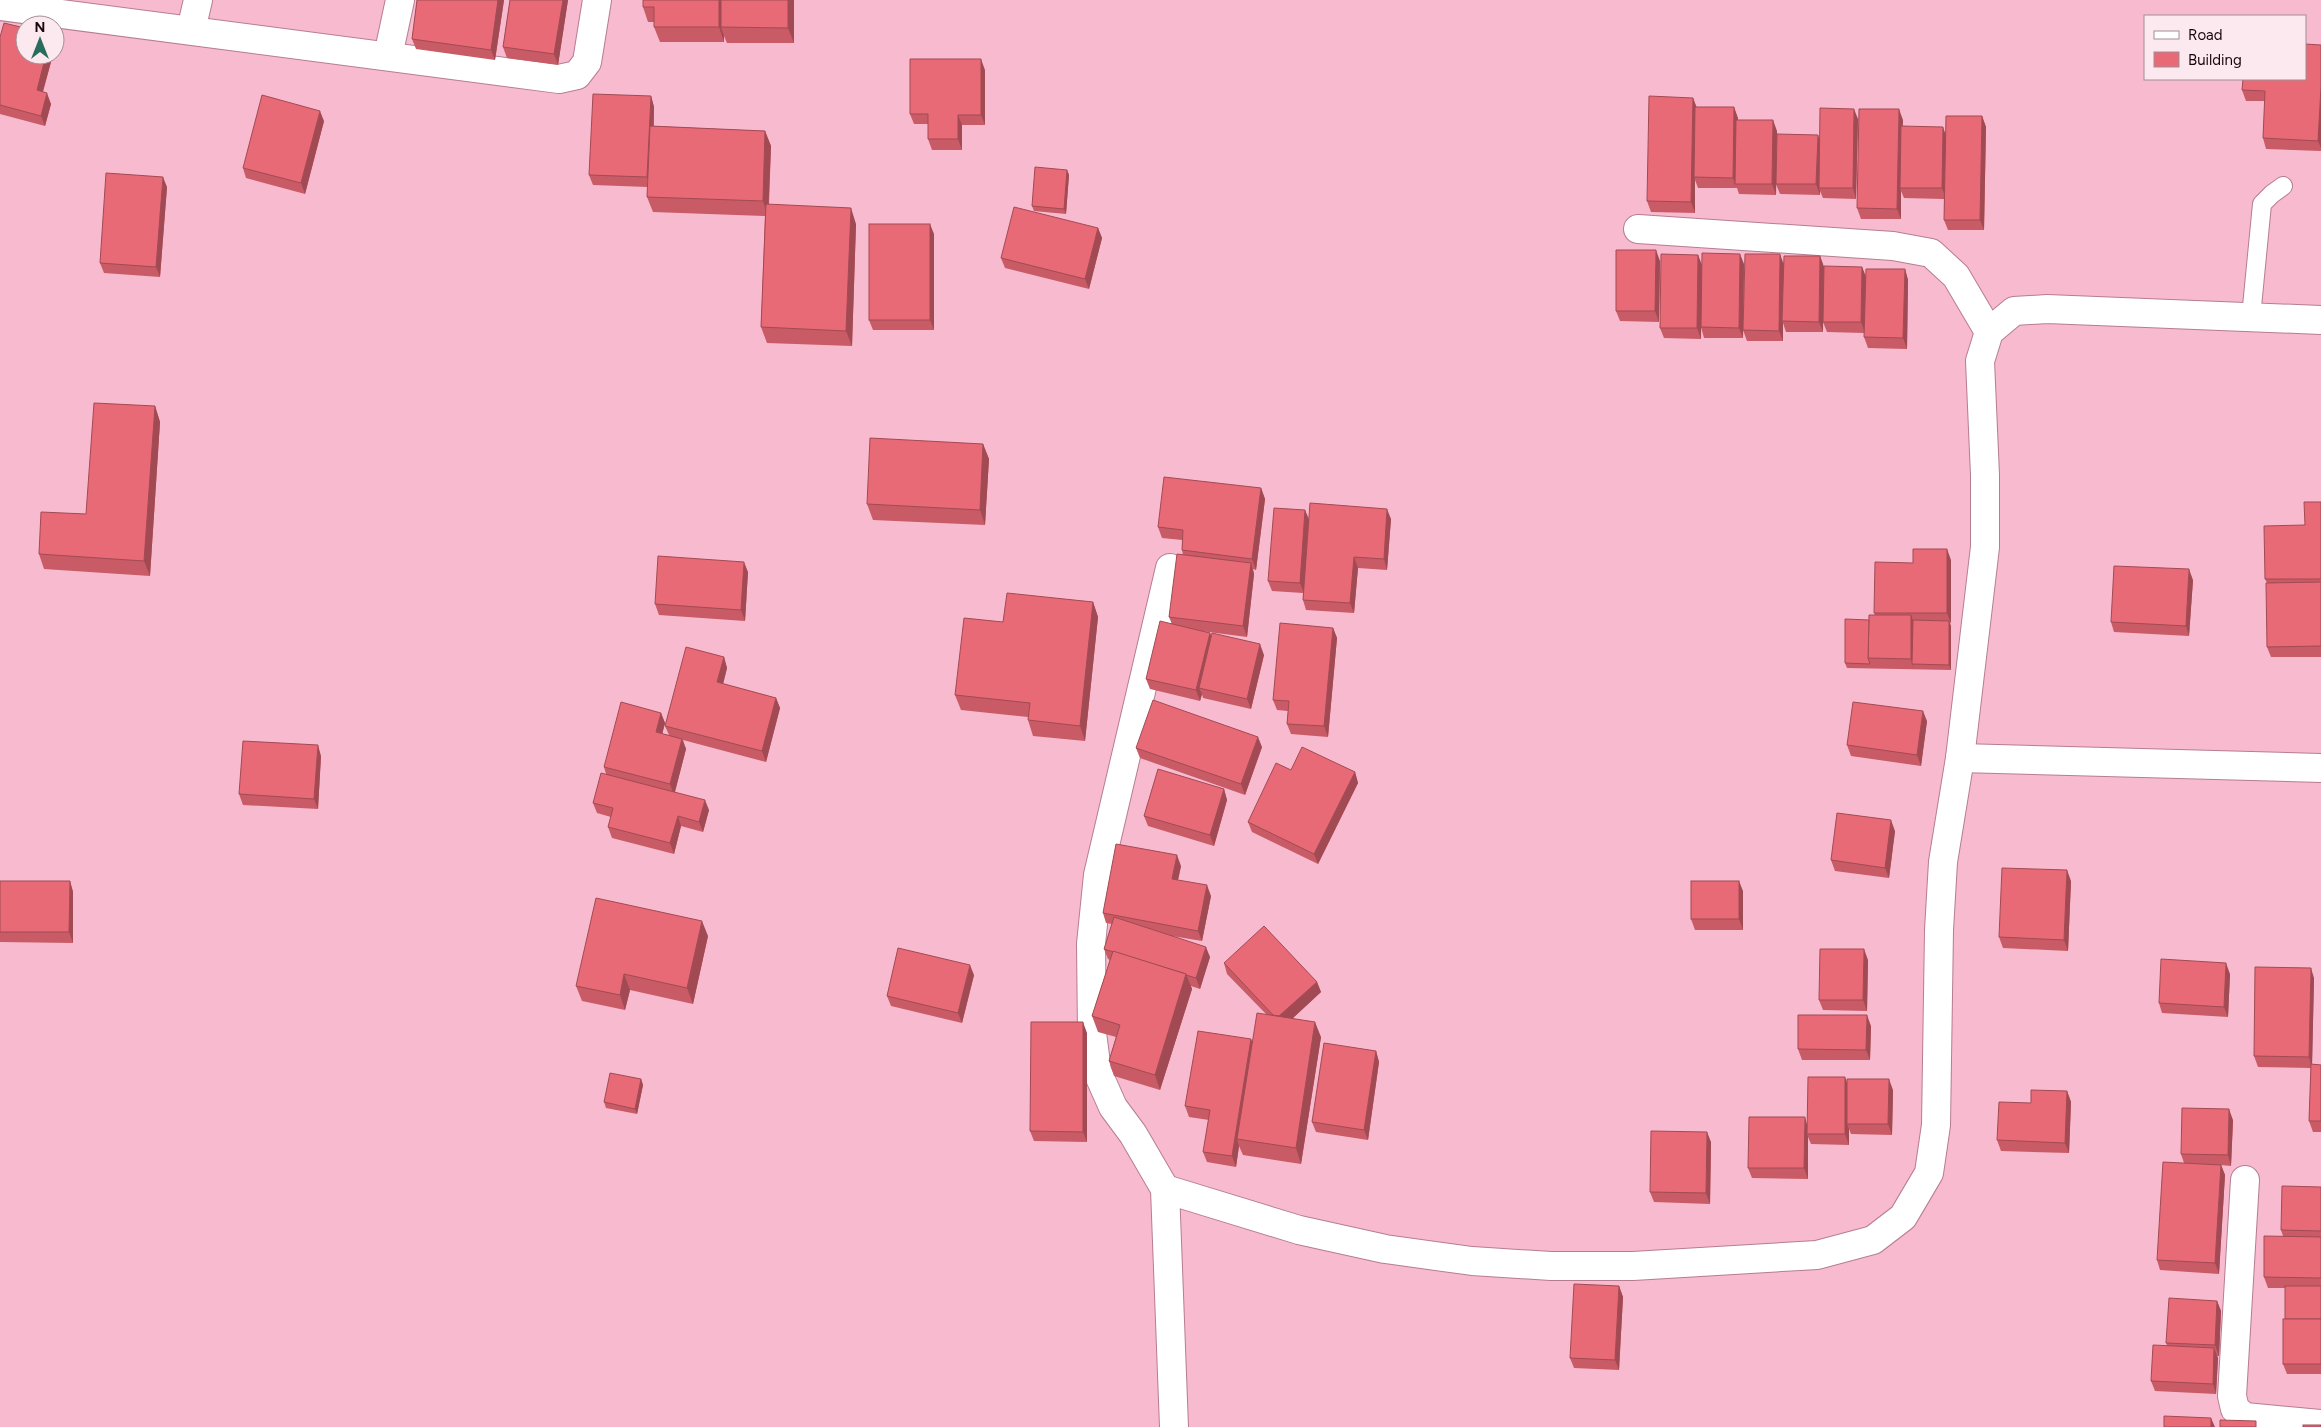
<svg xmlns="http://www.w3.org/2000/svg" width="2321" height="1427" viewBox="0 0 2321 1427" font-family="Figtree,sans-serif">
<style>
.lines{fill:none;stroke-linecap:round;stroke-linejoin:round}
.service-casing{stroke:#b67d91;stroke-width:20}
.minor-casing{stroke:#b67d91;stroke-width:30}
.service{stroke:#fff;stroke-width:18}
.minor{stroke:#fff;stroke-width:28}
.wall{fill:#c85b65}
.shaded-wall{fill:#a24a53}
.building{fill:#e86a76;stroke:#a24a53}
</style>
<rect width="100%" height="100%" fill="#f8bacf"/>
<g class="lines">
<g class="service-casing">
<polyline id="service" points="2251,317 2262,204 2272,194 2283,186"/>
</g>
<g class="minor-casing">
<g id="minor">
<polyline points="0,6 559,79 577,75 587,62 597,0"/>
<polyline points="191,30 198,0"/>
<polyline points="388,56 400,0"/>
<polyline points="1638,229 1893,246 1931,253 1956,276 1989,332"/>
<polyline points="1170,568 1098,875 1091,944 1092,1033 1097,1071 1113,1107 1133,1134 1165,1189 1174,1427"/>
<polyline points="1960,758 2321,768"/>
<polyline points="2245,1180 2232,1396 2235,1409 2245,1417 2321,1424"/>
<polyline points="1165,1189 1299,1230 1385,1249 1472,1261 1551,1266 1633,1266 1817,1255 1873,1240 1903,1217 1929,1173 1936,1125 1939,930 1943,862 1960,758 1985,547 1985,475 1980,361 1989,332 2014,311 2047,309 2321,320"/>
</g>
</g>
<use href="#service" class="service"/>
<use href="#minor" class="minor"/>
</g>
<g class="wall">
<polygon points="417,0 504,0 495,60 416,49 412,39"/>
<polygon points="510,0 568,0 558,65 507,58 503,47"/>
<polygon points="643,0 794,0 794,43 727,43 724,36 724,42 660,42 654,27 654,22 648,22 643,7"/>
<polygon points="0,37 25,55 49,55 51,62 43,92 51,104 45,126 0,114"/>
<polygon points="2321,45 2321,151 2266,149 2263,138 2265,101 2246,101 2242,90"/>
<polygon points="985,70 985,125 962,125 962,150 932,150 928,139 928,124 914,124 910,114"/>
<polygon points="651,96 654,107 654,126 765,131 771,146 769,205 856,224 852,346 767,343 761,327 765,216 653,212 647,197 648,187 593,185 589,175"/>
<polygon points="1693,98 1696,107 1734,107 1738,120 1777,131 1776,195 1739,194 1737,188 1698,188 1695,180 1695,213 1651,212 1647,201"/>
<polygon points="1982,116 1986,127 1984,230 1948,230 1944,220 1944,199 1904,198 1901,191 1901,219 1861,219 1857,208 1903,120 1902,126 1946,133"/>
<polygon points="1858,119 1856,199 1823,198 1820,191 1820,195 1780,194 1776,184 1820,141"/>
<polygon points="324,121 305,194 246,178 243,168"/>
<polygon points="1067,170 1069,175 1066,214 1034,211 1032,206"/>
<polygon points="167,187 160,277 104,273 100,263"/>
<polygon points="1098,228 1102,238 1089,289 1005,268 1001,258"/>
<polygon points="934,234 934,330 873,330 869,320"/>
<polygon points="1698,255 1702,265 1744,264 1743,338 1704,338 1701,327 1701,339 1664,338 1660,328"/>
<polygon points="1820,256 1824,267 1862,267 1866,277 1905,269 1908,280 1907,349 1868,348 1864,337 1865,333 1827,332 1823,322 1823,332 1786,332 1783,323 1783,341 1747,341 1743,330 1783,263"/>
<polygon points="1660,261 1659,322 1620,321 1616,311"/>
<polygon points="155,406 160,422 150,576 44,569 39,554 86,514"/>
<polygon points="983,444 989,459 985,525 873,520 867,504"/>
<polygon points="1261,488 1265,499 1256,570 1253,569 1254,574 1247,637 1201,631 1210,633 1211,637 1264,655 1251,709 1203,698 1202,694 1200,701 1150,689 1146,679 1172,624 1169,617 1183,555 1182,550 1182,540 1162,538 1158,527"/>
<polygon points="2321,502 2321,657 2271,657 2267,647 2267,583 2265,579"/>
<polygon points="1305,510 1309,519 1391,519 1387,570 1358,568 1354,613 1306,610 1303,600 1303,593 1272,591 1268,581"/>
<polygon points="1951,560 1950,624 1951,626 1951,670 1847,668 1845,663 1869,620 1875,615 1874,613 1913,563"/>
<polygon points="748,572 745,621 659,615 655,604"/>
<polygon points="2193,580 2189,636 2114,632 2111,622"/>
<polygon points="1093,602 1098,617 1085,741 1033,736 1028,720 1028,717 961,710 955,695 1003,622"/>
<polygon points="1333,628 1337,638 1328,737 1291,734 1287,724 1288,711 1277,710 1273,700"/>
<polygon points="724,657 727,668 723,684 776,698 780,708 766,762 683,740 686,749 675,792 709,810 703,832 681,826 674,854 612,838 608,827 611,817 597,813 593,803 606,774 604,767 661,713 665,723 662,734 669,735 665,726"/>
<polygon points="1927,721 1921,766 1851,756 1847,745"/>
<polygon points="1262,747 1245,795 1140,758 1136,748"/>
<polygon points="321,756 318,809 243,805 239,794"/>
<polygon points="1291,770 1355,772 1358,783 1318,864 1252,832 1248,822"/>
<polygon points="1224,789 1227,800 1214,846 1148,826 1144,816"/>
<polygon points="1895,831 1889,878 1835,871 1831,860"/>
<polygon points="1181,866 1178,880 1211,896 1202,941 1172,936 1210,957 1200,989 1191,986 1192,989 1160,1090 1114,1076 1109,1061 1116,1037 1098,1032 1092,1016 1110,960 1108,959 1104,949 1112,924 1106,923 1103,913"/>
<polygon points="0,881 70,881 73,892 73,943 0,942"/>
<polygon points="2071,881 2068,951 2003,948 1999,937"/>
<polygon points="1743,891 1743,930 1695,930 1691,919"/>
<polygon points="708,936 693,1004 630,990 625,1010 582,1001 576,986"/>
<polygon points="1868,960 1867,1011 1823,1010 1819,1000"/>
<polygon points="1224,963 1317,982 1321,992 1293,1018 1321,1037 1301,1164 1243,1155 1239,1146 1236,1167 1207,1162 1203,1152 1209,1120 1189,1117 1185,1106 1251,1039 1252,1042 1266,1014 1227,974"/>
<polygon points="2230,974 2228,1017 2162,1013 2159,1003"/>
<polygon points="974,975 962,1023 891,1006 887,996"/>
<polygon points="2314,978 2312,1064 2321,1065 2321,1132 2313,1132 2309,1121 2311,1068 2258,1067 2254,1056"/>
<polygon points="1871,1026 1870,1060 1802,1060 1798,1049"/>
<polygon points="1087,1033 1087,1142 1034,1141 1030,1131"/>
<polygon points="1376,1051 1379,1062 1368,1140 1316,1132 1312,1122"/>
<polygon points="641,1079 643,1085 637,1114 606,1108 604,1102"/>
<polygon points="1847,1083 1893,1090 1892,1135 1851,1134 1849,1129 1849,1145 1811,1144 1808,1137 1808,1179 1752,1178 1748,1168 1807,1125"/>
<polygon points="2067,1091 2071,1102 2069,1153 2001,1151 1997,1140 2031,1103"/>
<polygon points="2233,1120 2231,1166 2221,1165 2225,1175 2219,1274 2160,1270 2157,1260 2184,1163 2181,1154"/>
<polygon points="1711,1142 1710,1204 1654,1202 1650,1192"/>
<polygon points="2321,1187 2321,1374 2287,1374 2283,1364 2285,1319 2285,1288 2268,1288 2264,1277 2283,1236 2281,1230"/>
<polygon points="1619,1286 1623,1297 1619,1370 1574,1368 1570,1358"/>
<polygon points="2217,1301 2221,1311 2219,1356 2217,1356 2218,1358 2216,1394 2155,1391 2151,1381 2167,1345 2166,1343"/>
</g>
<g class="shaded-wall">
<polygon points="498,0 504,0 495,60 491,50"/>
<polygon points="563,0 568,0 558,65 554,54"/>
<polygon points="719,0 725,0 721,27 724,36 724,42 719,27"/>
<polygon points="788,0 794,0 794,43 788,28"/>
<polygon points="46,55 49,55 51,62 40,101 37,90"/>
<polygon points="981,59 985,70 985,125 981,115"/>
<polygon points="2321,87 2321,148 2318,141"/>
<polygon points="47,93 51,104 45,126 41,116"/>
<polygon points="651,96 654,107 651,187 647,177"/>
<polygon points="1693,98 1697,108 1694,177 1695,180 1695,213 1691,202"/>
<polygon points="1734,107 1738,118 1737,184 1735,184 1733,178"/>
<polygon points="1854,109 1858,119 1856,199 1853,188"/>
<polygon points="1899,109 1903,120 1901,188 1900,188 1901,191 1901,219 1897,209"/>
<polygon points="320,111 324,121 305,194 301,183"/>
<polygon points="958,115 962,125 962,150 958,139"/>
<polygon points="1982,116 1986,127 1984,230 1980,220"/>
<polygon points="1773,120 1777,131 1776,195 1772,184"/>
<polygon points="1943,127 1947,138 1946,199 1942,188"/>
<polygon points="765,131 771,146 768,217 763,201"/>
<polygon points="1818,135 1822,145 1819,188 1820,191 1820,195 1816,184"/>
<polygon points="1067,170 1069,175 1066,214 1064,209"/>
<polygon points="163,177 167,187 160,277 156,267"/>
<polygon points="851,208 856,224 852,346 846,331"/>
<polygon points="930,224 934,234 934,330 930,320"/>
<polygon points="1098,228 1102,238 1089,289 1085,279"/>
<polygon points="1656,250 1660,261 1659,322 1655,311"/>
<polygon points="1740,254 1744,264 1743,338 1739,328"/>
<polygon points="1780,254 1784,265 1782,321 1783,323 1783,341 1779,331"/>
<polygon points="1698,255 1702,266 1701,339 1697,328"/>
<polygon points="1820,256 1824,267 1823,332 1819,322"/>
<polygon points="1862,267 1866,277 1865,333 1861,322"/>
<polygon points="1905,269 1908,280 1907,349 1903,338"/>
<polygon points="155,406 160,422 150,576 144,561"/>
<polygon points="983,444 989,459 985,525 980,510"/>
<polygon points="1261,488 1265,499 1256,570 1252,559"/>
<polygon points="1387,509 1391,519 1387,570 1384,559"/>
<polygon points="1305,510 1309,521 1304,593 1300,583"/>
<polygon points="1947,549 1951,560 1951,624 1947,613"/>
<polygon points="1354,557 1358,568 1354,613 1350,603"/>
<polygon points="744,562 748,572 745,621 741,610"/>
<polygon points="1251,563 1254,574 1247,637 1243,626"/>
<polygon points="2189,569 2193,580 2189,636 2186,626"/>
<polygon points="1093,602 1098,617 1085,741 1080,726"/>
<polygon points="1911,615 1915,626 1912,664 1914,670 1911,659"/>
<polygon points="1949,621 1951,626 1951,670 1949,665"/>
<polygon points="1333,628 1337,638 1328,737 1324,726"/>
<polygon points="1210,633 1214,643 1199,688 1202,694 1200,701 1196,690"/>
<polygon points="1260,644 1264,655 1251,709 1247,699"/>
<polygon points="724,657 727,668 721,692 717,682"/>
<polygon points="776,698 780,708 766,762 762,751"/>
<polygon points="1923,711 1927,721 1921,766 1917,755"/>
<polygon points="661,713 665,723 660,743 656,732"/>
<polygon points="1258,737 1262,747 1245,795 1241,784"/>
<polygon points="682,739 686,749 674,795 670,784"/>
<polygon points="318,745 321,756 318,809 314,799"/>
<polygon points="1355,772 1358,783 1318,864 1314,854"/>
<polygon points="1224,789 1227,800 1214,846 1210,835"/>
<polygon points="705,800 709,810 703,832 699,822"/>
<polygon points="678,816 681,826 674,854 670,843"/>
<polygon points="1891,820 1895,831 1889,878 1885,868"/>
<polygon points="1177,855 1181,866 1176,889 1172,879"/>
<polygon points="2067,870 2071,881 2068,951 2064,940"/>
<polygon points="70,881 73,892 73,943 69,932"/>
<polygon points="1739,881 1743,891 1743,930 1739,919"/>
<polygon points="1207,885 1211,896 1202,941 1198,931"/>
<polygon points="702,921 708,936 693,1004 687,988"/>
<polygon points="1206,947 1210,957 1200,989 1196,978"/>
<polygon points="1864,949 1868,960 1867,1011 1863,1000"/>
<polygon points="2226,963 2230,974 2228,1017 2224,1007"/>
<polygon points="970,965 974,975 962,1023 958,1013"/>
<polygon points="2311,968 2314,978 2312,1068 2309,1057"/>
<polygon points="624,974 630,990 625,1010 620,995"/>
<polygon points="1186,974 1192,989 1160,1090 1155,1075"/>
<polygon points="1317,982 1321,992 1280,1030 1276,1019"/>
<polygon points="1867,1015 1871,1026 1870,1060 1866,1050"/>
<polygon points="1083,1022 1087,1033 1087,1142 1083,1132"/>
<polygon points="1315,1022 1321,1037 1301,1164 1296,1148"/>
<polygon points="1251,1039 1255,1050 1237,1139 1239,1146 1236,1167 1232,1156"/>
<polygon points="1376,1051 1379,1062 1368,1140 1364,1130"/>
<polygon points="1845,1077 1849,1088 1847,1124 1849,1129 1849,1145 1845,1134"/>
<polygon points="641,1079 643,1085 637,1114 635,1109"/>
<polygon points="1889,1079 1893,1090 1892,1135 1888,1124"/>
<polygon points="2067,1091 2071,1102 2069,1153 2065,1143"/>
<polygon points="2229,1109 2233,1120 2231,1166 2228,1155"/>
<polygon points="1805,1117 1808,1128 1807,1134 1808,1137 1808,1179 1804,1168"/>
<polygon points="1707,1132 1711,1142 1710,1204 1706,1193"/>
<polygon points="2221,1165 2225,1175 2219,1274 2215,1263"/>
<polygon points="1619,1286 1623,1297 1619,1370 1615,1360"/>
<polygon points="2217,1301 2221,1311 2219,1356 2215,1345"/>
<polygon points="2214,1348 2218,1358 2216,1394 2213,1384"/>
<polygon points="2211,1418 2215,1427 2211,1427"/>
</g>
<g class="building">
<polygon points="417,0 498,0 491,50 412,39"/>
<polygon points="510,0 563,0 554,54 503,47"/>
<polygon points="643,0 719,0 719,27 654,27 654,7 643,7"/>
<polygon points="721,0 788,0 788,28 721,27"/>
<polygon points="4,23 25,28 25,55 46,55 37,90 47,93 41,116 0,105 0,37"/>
<polygon points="2305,44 2321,45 2321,87 2318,141 2263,138 2265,91 2242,90 2243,79 2305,79"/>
<polygon points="910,59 981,59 981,115 958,115 958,139 928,139 928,114 910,114"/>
<polygon points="593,94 651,96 647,177 589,175"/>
<polygon points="262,95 320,111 301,183 243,168"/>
<polygon points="1649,96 1693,98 1691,202 1647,201"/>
<polygon points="1695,107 1734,107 1733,178 1694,177"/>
<polygon points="1820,108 1854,109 1853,188 1819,188"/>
<polygon points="1859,109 1899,109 1897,209 1857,208"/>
<polygon points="1946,116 1982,116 1980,220 1944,220"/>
<polygon points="1736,120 1773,120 1772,184 1735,184"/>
<polygon points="650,126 765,131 763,201 647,197"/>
<polygon points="1901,126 1943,127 1942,188 1900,188"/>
<polygon points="1777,134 1818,135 1816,184 1776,184"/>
<polygon points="1035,167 1067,170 1064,209 1032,206"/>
<polygon points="106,173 163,177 156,267 100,263"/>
<polygon points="766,204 851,208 846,331 761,327"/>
<polygon points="1014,207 1098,228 1085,279 1001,258"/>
<rect x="869" y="224" width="61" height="96"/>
<polygon points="1616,250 1656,250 1655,311 1616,311"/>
<polygon points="1702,253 1740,254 1739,328 1701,327"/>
<polygon points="1661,254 1698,255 1697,328 1660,328"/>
<polygon points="1745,254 1780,254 1779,331 1743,330"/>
<polygon points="1784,256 1820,256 1819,322 1782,321"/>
<polygon points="1824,266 1862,267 1861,322 1823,322"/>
<polygon points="1866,269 1905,269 1903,338 1864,337"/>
<polygon points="94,403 155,406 144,561 39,554 41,512 86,514"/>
<polygon points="870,438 983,444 980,510 867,504"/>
<polygon points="1164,477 1261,488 1252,559 1182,550 1183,530 1158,527"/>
<polygon points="2304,502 2321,502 2321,579 2265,579 2264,526 2305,525"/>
<polygon points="1310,503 1387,509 1384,559 1354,557 1350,603 1303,600"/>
<polygon points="1274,508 1305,510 1300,583 1268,581"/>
<polygon points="1913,549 1947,549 1947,613 1874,613 1875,562 1913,563"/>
<polygon points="1177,554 1251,563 1243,626 1169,617"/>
<polygon points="658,556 744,562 741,610 655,604"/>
<polygon points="2114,566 2189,569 2186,626 2111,622"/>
<polygon points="2321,582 2321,646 2267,647 2266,583"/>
<polygon points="1007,593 1093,602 1080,726 1028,720 1030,703 955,695 964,618 1003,622"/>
<polygon points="1869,615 1911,615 1911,659 1868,658"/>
<polygon points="1845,619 1869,620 1868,658 1870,664 1845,663"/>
<polygon points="1913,620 1949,621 1949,665 1912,664"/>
<polygon points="1160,621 1210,633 1196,690 1146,679"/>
<polygon points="1280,623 1333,628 1324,726 1287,724 1289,701 1273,700"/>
<polygon points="1212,633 1260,644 1247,699 1199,688"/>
<polygon points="686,647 724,657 717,682 776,698 762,751 665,726"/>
<polygon points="1153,700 1258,737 1241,784 1136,748"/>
<polygon points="621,702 661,713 656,732 682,739 670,784 604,767"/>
<polygon points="1853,702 1923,711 1917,755 1847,745"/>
<polygon points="243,741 318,745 314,799 239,794"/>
<polygon points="1302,747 1355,772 1314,854 1248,822 1276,763 1291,770"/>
<polygon points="1158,769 1224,789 1210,835 1144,816"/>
<polygon points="601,773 705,800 699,822 678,816 670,843 608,827 613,808 593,803"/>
<polygon points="1837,813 1891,820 1885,868 1831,860"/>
<polygon points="1116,844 1177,855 1172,879 1207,885 1198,931 1103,913"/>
<polygon points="2002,868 2067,870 2064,940 1999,937"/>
<polygon points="0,881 70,881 69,932 0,932"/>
<rect x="1691" y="881" width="48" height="38"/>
<polygon points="596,898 702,921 687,988 624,974 620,995 576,986"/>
<polygon points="1114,917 1206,947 1196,978 1186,975 1186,974 1104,949"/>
<polygon points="1264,926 1317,982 1279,1016 1273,1015 1224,963"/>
<polygon points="898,948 970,965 958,1013 887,996"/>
<polygon points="1820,949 1864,949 1863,1000 1819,1000"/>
<polygon points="1113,951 1186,974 1155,1075 1109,1061 1120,1025 1092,1016"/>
<polygon points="2161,959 2226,963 2224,1007 2159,1003"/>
<polygon points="2255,967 2311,968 2309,1057 2254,1056"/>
<polygon points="1257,1013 1315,1022 1296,1148 1237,1139"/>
<polygon points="1798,1015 1867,1015 1866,1050 1798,1049"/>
<polygon points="1031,1022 1083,1022 1083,1132 1030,1131"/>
<polygon points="1198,1031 1251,1039 1232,1156 1203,1152 1210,1110 1185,1106"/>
<polygon points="1324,1043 1376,1051 1364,1130 1312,1122"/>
<polygon points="2311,1064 2321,1065 2321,1121 2309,1121"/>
<polygon points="610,1073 641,1079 635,1109 604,1102"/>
<polygon points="1808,1077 1845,1077 1845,1134 1807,1134"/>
<polygon points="1847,1079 1889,1079 1888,1124 1847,1124"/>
<polygon points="2031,1090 2067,1091 2065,1143 1997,1140 1999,1102 2031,1103"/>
<polygon points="2182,1108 2229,1109 2228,1155 2181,1154"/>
<polygon points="1749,1117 1805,1117 1804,1168 1748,1168"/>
<polygon points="1651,1131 1707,1132 1706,1193 1650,1192"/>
<polygon points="2163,1162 2221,1165 2215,1263 2157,1260"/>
<polygon points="2282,1186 2321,1187 2321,1231 2281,1230"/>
<polygon points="2264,1236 2321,1237 2321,1278 2264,1277"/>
<polygon points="1574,1284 1619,1286 1615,1360 1570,1358"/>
<rect x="2285" y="1286" width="36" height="33"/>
<polygon points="2169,1298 2217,1301 2215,1345 2166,1343"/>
<rect x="2283" y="1319" width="38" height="45"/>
<polygon points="2153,1345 2214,1348 2213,1384 2151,1381"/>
<polygon points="2164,1416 2211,1418 2211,1427 2164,1427"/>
<polygon points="2220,1420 2256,1421 2256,1427 2220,1427"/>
<rect x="2303" y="1425" width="18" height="2"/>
</g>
<rect x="2144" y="15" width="162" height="65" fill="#fce9ef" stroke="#a18e94"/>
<rect x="2154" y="31" width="25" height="8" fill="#ffffff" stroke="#a18e94"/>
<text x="2188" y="40" font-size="15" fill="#18050c">Road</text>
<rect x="2154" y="52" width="25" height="15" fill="#e86a76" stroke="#a18e94"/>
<text x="2188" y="65" font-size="15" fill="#18050c">Building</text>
<g transform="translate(40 40)"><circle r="24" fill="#fce9ef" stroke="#a18e94"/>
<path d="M0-4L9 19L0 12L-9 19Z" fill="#286c5d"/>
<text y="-8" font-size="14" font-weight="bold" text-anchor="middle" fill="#18050c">N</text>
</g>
</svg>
